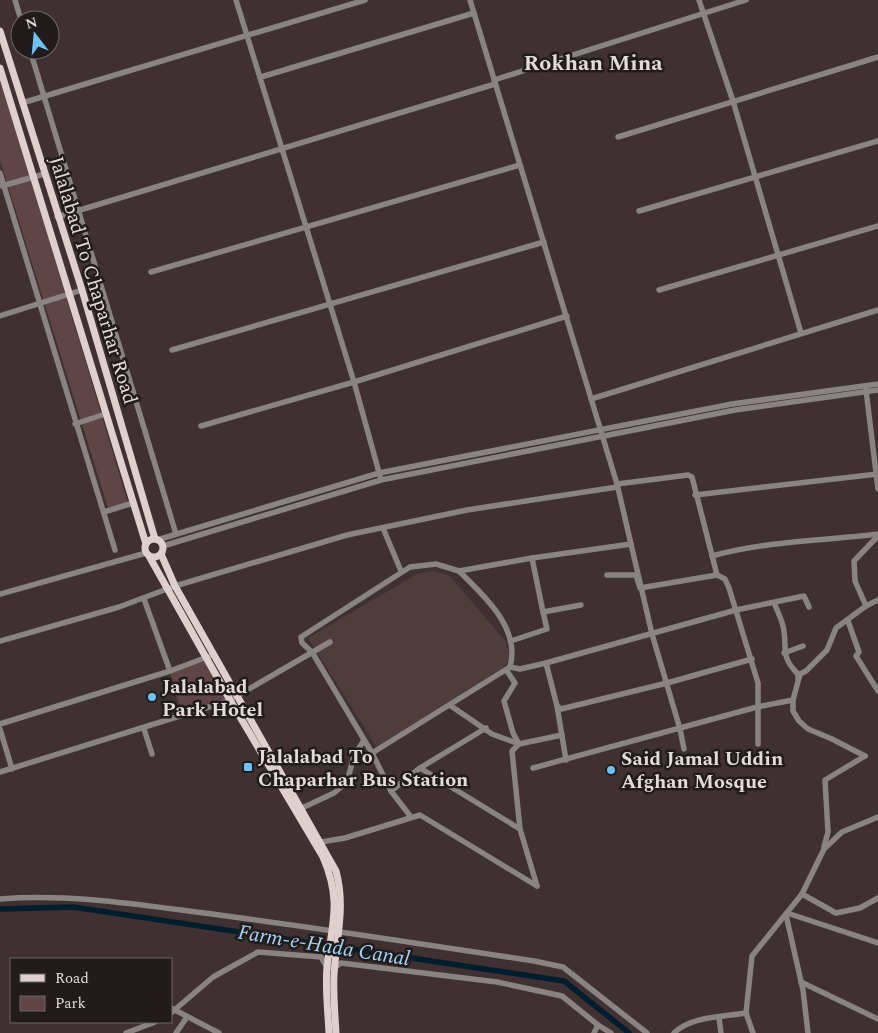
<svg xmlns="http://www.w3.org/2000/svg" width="878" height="1033" viewBox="0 0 878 1033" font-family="Spectral,serif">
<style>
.built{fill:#4f3c3c}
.green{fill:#5f4545}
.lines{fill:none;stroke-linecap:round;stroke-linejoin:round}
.canal{stroke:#001e2e;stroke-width:5.5}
.minor{stroke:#8a8383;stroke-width:5.5}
.major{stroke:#dfd0d0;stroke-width:7}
.poi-dot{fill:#6ec2f3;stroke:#211b1b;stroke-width:2}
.labels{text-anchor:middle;stroke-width:5;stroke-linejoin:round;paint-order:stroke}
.street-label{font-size:20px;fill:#e3dada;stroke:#211b1b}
.poi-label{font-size:20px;font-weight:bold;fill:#e3dada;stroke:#211b1b;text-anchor:start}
.water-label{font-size:21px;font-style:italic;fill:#a1d6f8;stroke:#211b1b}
.quarter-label{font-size:22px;font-weight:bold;fill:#e3dada;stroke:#211b1b}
</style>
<rect width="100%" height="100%" fill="#3f3131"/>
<polygon class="built" points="435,571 450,576 506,642 510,660 503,668 378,749 308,638 417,574"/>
<g class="green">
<polygon points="0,77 128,503 108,508 0,160"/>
<polygon points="206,661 226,699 181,712 170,673"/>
</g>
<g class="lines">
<polyline class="canal" points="0,909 73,907 564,981 629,1033"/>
<g class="minor">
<polyline points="15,0 21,20"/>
<polyline points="236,0 354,382 380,476"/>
<polyline points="470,0 617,484 688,475 692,477 717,575 725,579 729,588 758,683 758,744"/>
<polyline points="699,0 733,101 801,333"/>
<polyline points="30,50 176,534"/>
<polyline points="261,77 474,13"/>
<polyline points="494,80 746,0"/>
<polyline points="22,103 365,0"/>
<polyline points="618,137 878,57"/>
<polyline points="0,173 115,550"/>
<polyline points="2,186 44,174"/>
<polyline points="639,211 878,141"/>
<polyline points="57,217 495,84"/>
<polyline points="151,272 520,165"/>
<polyline points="659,290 878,226"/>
<polyline points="0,316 82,290"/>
<polyline points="172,350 544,242"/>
<polyline points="866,390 878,489"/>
<polyline points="591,399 878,310"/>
<polyline points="75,424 105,414"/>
<polyline points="201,426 354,382 567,316"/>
<polyline points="617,484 652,634 680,729 684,749"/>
<polyline points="695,495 878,474"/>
<polyline points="104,512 133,503"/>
<polyline points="383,528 401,571"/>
<polyline points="157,540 379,473 732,404 878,384"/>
<polyline points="163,546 381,480 735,410 878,390"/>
<path d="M712,556C766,541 823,541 878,534"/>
<polyline points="532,558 543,612"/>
<polyline points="459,571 436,564 410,567 301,637 302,643 312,652 372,753 510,667 520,669 546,663 736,610 804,596 809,607"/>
<polyline points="607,575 636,575 640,588 717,575"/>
<polyline points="0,594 146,553"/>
<polyline points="144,599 170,671"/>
<path d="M774,603C777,610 781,618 783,626C788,647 779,656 798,674V679"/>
<polyline points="866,606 878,600"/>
<polyline points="848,621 859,652 856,656 878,691"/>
<polyline points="0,641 119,607 175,586 347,535 467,510 617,487"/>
<polyline points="511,641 547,629 543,612 581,605"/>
<polyline points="784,653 803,646"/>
<polyline points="546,663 557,706 561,709 667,683 752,659"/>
<path d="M510,667C521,628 484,596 459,571L532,558L631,544"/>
<polyline points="507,671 515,683 504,701 513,733 519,744 512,751 520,829 537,886"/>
<polyline points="451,706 492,734 519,744 562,735"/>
<polyline points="557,706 566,760"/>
<polyline points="0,724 170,671 210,656"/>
<polyline points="0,729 12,769"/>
<polyline points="144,729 152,754"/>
<polyline points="372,753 391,791 411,817"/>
<polyline points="865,756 832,739 808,729 799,721 793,711 793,700 800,674 806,671 827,650 836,628 866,606 855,581 854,561 878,536"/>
<polyline points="420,768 486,728"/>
<polyline points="533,768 757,707 793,700"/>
<polyline points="0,772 228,701 330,642"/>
<polyline points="391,791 420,768 520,829"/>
<polyline points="302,808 334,793 347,782 354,756 364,740"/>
<polyline points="321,842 345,838 420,815 537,886"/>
<polyline points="824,847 828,832 825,780 865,756"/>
<polyline points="802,894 836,913 860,908 878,898"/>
<path d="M0,899C73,893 147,906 219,915C324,929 429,945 534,961L563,967L647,1033"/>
<polyline points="787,913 878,943"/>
<polyline points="786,915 803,990 808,1033"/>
<polyline points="801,982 878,1019"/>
<polyline points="171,1008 219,1033"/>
<polyline points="171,1013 213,977 258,952 321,957 327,967 334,968 341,963 497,982 562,996 598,1025 594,1033"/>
<polyline points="746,1013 752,956 802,894 824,849 842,832 878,817"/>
<polyline points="719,1018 721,1033"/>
<polyline points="598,1025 611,1033"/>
<polyline points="126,1033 155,1022"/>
<polyline points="176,1033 187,1017"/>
<path d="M674,1033C691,1016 723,1017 746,1013L753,1033"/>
</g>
<g class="major">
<polyline points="0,31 82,290 155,539"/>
<polyline points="0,68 146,544"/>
<circle cx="154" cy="548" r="9"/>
<path d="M161,554L175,586L336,871C346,907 336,939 334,975C333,994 335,1014 336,1033"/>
<path d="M149,556L230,700L323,857C342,901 332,922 327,967C325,989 328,1011 329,1033"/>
</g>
</g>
<g class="poi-dot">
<circle cx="152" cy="697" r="5"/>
<rect x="243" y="762" width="10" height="10" rx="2.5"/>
<circle cx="611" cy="770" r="5"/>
</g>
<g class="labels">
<g class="street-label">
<text transform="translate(94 280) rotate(73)" y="7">Jalalabad To Chaparhar Road</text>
</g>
<g class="poi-label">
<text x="162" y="693">Jalalabad<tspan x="162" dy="23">Park Hotel</tspan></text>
<text x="258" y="763">Jalalabad To<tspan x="258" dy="23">Chaparhar Bus Station</tspan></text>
<text x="621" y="765">Said Jamal Uddin<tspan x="621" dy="23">Afghan Mosque</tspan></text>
</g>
<g class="water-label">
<text transform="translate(324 945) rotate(9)" y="7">Farm-e-Hada Canal</text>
</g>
<g class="quarter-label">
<text x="593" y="70">Rokhan Mina</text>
</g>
</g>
<rect x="10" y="958" width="162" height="65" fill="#211b1b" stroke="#6f6767"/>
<rect x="20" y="974" width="25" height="8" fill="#dfd0d0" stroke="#6f6767"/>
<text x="55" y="983" font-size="15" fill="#e3dada">Road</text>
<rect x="20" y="996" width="25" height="15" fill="#5f4545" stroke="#6f6767"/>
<text x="55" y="1008" font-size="15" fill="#e3dada">Park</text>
<g transform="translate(35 35) rotate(344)"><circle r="24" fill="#211b1b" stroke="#6f6767"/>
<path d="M0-4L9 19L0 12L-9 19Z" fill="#6ec2f3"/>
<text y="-8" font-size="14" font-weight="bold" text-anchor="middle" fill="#e3dada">N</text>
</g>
</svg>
